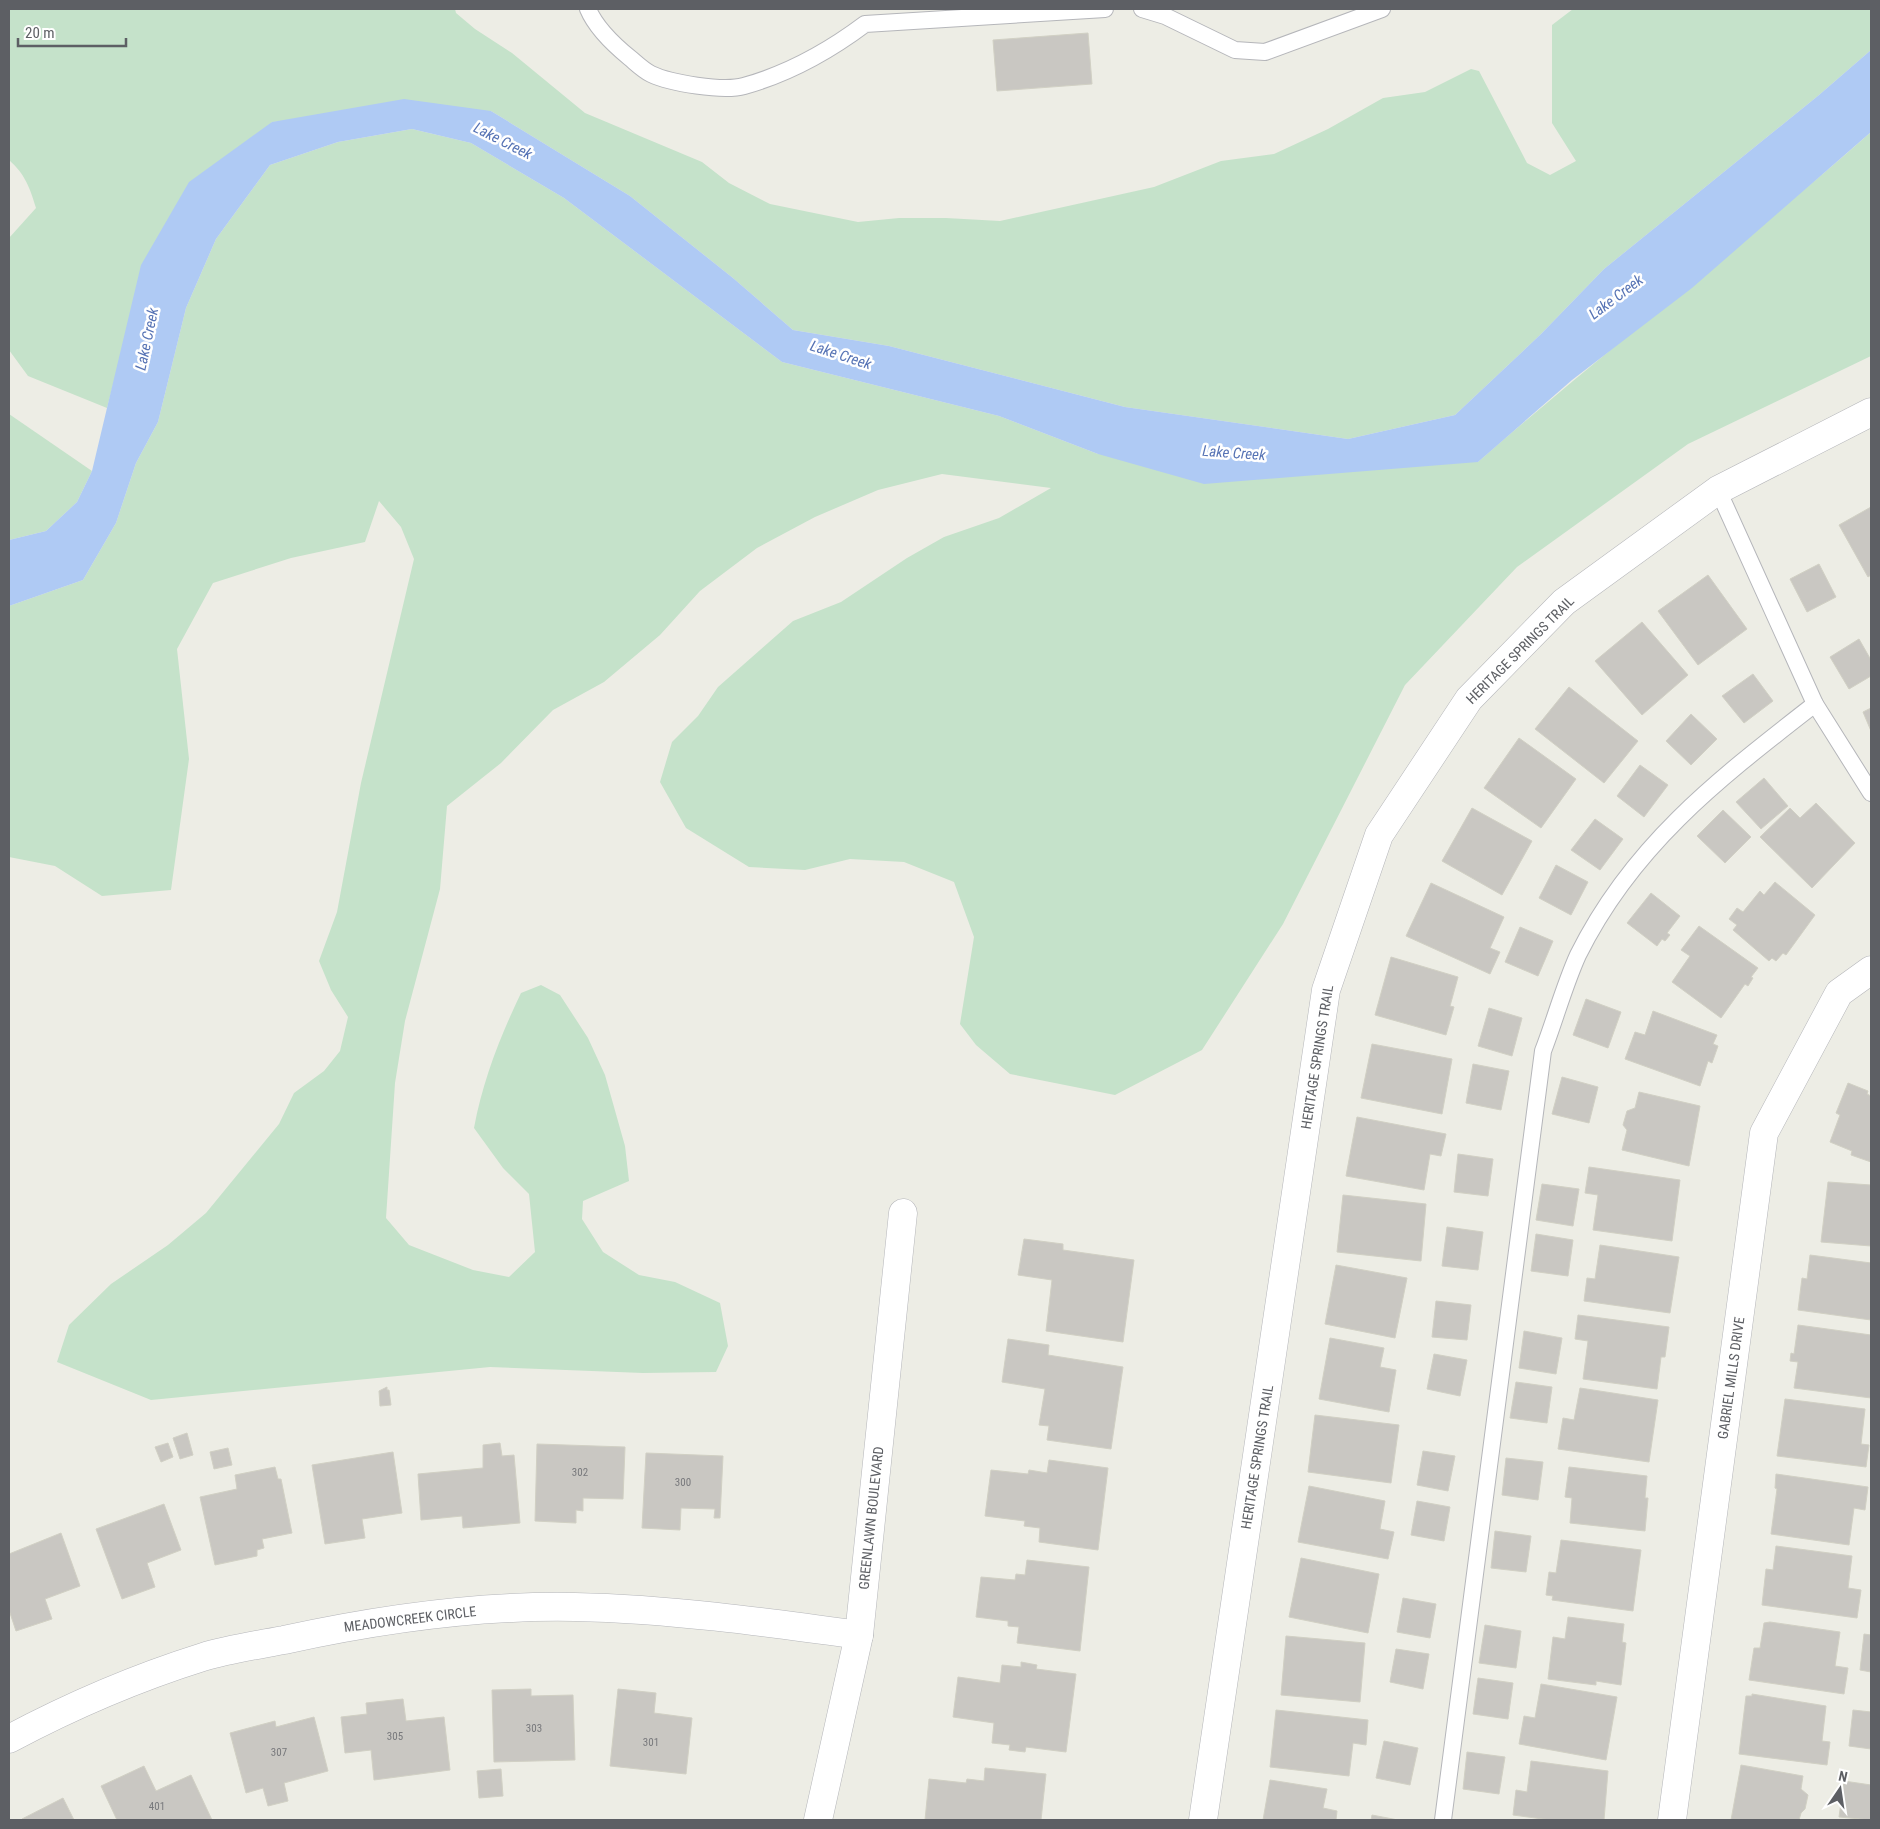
<svg xmlns="http://www.w3.org/2000/svg" width="1880" height="1829" viewBox="0 0 1880 1829" font-family="'Roboto Condensed',sans-serif">
<style>
.green{fill:#c5e2ca}
.water{fill:#afcaf4}
.building{fill:#c9c7c2;stroke:#d1d0c4}
.lines{fill:none;stroke-linecap:round;stroke-linejoin:round}
.service-casing{stroke:#b5b6ba;stroke-width:18}
.minor-casing{stroke:#b5b6ba;stroke-width:29}
.tertiary-casing{stroke:#b5b6ba;stroke-width:29}
.service{stroke:#fff;stroke-width:16}
.minor{stroke:#fff;stroke-width:28}
.tertiary{stroke:#fff;stroke-width:28}
.labels{text-anchor:middle;stroke-width:5;stroke-linejoin:round;paint-order:stroke}
.number-label{font-size:11px;fill:#78797c}
.street-label{font-size:14px;fill:#5d5f64;stroke:#fff}
.water-label{font-size:15px;font-style:italic;fill:#5572b4;stroke:#fff}
</style>
<rect width="100%" height="100%" fill="#edede5"/>
<g class="green">
<path d="M9,9H455L456,13L475,29L512,53L585,113L702,162L729,183L770,204L858,222L899,218H946L1000,221L1154,187L1221,161L1274,154L1328,129L1383,98L1425,92L1471,69L1479,71L1527,163L1550,175L1576,161L1552,123V25L1573,9H1871V50L1819,95L1604,269L1541,334L1455,415L1348,439L1125,407L889,346L793,330L733,278L630,196L491,111L272,122L119,362L107,408L28,376L9,350V238L36,208C30,188 25,174 9,160Z"/>
<path d="M412,129L471,143L564,198L782,362L999,416L1098,454L1478,462C1607,349 1743,245 1871,132V356L1688,444L1517,567L1405,685L1283,924L1202,1050L1115,1095L1010,1074L976,1045L960,1024L974,937L954,882L904,862L850,859L805,870L749,867L686,828L660,782L672,742L698,716L718,687L793,621L841,602L907,558L944,537L999,518L1051,488L942,474L878,490L815,517L757,548L700,591L660,635L604,682L553,710L501,763L447,806L440,889L405,1021L395,1083L386,1218L409,1245L473,1270L509,1277L535,1252L529,1194L503,1168L474,1128C483,1080 500,1037 521,993L541,985L560,995L588,1038L605,1075L625,1146L629,1181L583,1201L582,1219L603,1252L639,1275L675,1282L720,1303L728,1346L716,1372L643,1373L490,1367L151,1400L57,1362L69,1325L111,1284L168,1245L206,1213L279,1124L294,1093L324,1071L340,1051L348,1017L331,990L319,961L337,912L361,783L414,559L401,527L379,501L365,542L291,558L213,583L177,649L189,759L171,890L102,896L55,866L9,857V606L83,580L116,523L136,463L158,422L186,308L216,239L270,165L338,142Z"/>
<polygon points="9,414 92,471 77,502 46,531 9,540"/>
</g>
<polygon class="water" points="1871,50 1871,132 1692,288 1572,380 1478,462 1204,484 1098,454 999,416 782,362 564,198 471,143 412,129 338,142 270,165 216,239 186,308 158,422 136,463 116,523 83,580 9,606 9,540 46,531 77,502 92,471 141,265 189,182 272,122 404,99 491,111 630,196 733,278 793,330 889,346 1125,407 1348,439 1455,415 1541,334 1604,269 1819,95"/>
<g class="building">
<polygon points="1088,33 1092,84 997,91 993,40"/>
<polygon points="1871,507 1871,575 1868,577 1839,525"/>
<polygon points="1819,564 1836,597 1807,612 1790,579"/>
<polygon points="1708,575 1747,629 1698,665 1658,611"/>
<polygon points="1642,622 1688,675 1642,715 1595,661"/>
<polygon points="1859,639 1871,660 1871,676 1849,689 1830,657"/>
<polygon points="1753,674 1773,701 1744,723 1722,696"/>
<polygon points="1569,687 1638,741 1604,783 1535,729"/>
<polygon points="1871,708 1871,731 1863,712"/>
<polygon points="1691,714 1717,739 1691,765 1666,741"/>
<polygon points="1519,738 1576,779 1541,828 1484,788"/>
<polygon points="1640,765 1668,785 1644,817 1617,796"/>
<polygon points="1764,778 1788,806 1761,829 1736,802"/>
<polygon points="1816,803 1855,843 1812,888 1760,837 1790,808 1800,818"/>
<polygon points="1472,808 1532,841 1502,895 1442,861"/>
<polygon points="1723,810 1751,837 1725,863 1697,836"/>
<polygon points="1595,819 1623,839 1600,870 1571,850"/>
<polygon points="1556,865 1588,882 1571,915 1539,898"/>
<polygon points="1775,882 1815,915 1786,955 1783,953 1776,961 1772,958 1769,961 1733,930 1737,925 1729,919 1737,908 1743,912 1760,891 1764,895"/>
<polygon points="1431,883 1504,917 1490,948 1500,952 1490,974 1406,936"/>
<polygon points="1651,893 1680,916 1667,933 1670,935 1665,941 1662,939 1657,946 1627,923"/>
<polygon points="1699,926 1758,968 1751,977 1753,978 1748,986 1745,984 1721,1018 1672,982 1690,956 1681,950"/>
<polygon points="1520,927 1553,941 1538,976 1505,962"/>
<polygon points="1391,957 1458,977 1450,1006 1454,1007 1446,1035 1375,1015"/>
<polygon points="1586,999 1621,1012 1608,1048 1573,1035"/>
<polygon points="1489,1008 1522,1018 1512,1056 1478,1046"/>
<polygon points="1653,1011 1717,1035 1713,1044 1718,1046 1712,1063 1708,1061 1700,1086 1625,1059 1635,1032 1645,1035"/>
<polygon points="1372,1044 1452,1059 1442,1114 1361,1098"/>
<polygon points="1473,1064 1509,1071 1501,1110 1466,1103"/>
<polygon points="1562,1077 1598,1087 1589,1123 1552,1114"/>
<polygon points="1848,1083 1868,1091 1867,1094 1871,1096 1871,1162 1851,1155 1852,1151 1830,1142 1840,1115 1836,1113"/>
<polygon points="1639,1092 1700,1106 1689,1166 1622,1150 1627,1130 1623,1125 1627,1111 1635,1108"/>
<polygon points="1357,1117 1446,1134 1441,1156 1430,1154 1424,1190 1346,1176"/>
<polygon points="1458,1154 1493,1159 1488,1196 1454,1192"/>
<polygon points="1589,1167 1680,1180 1672,1241 1593,1230 1598,1195 1585,1193"/>
<polygon points="1828,1182 1871,1185 1871,1246 1821,1242"/>
<polygon points="1542,1184 1579,1189 1573,1226 1536,1220"/>
<polygon points="1343,1195 1426,1204 1421,1261 1337,1252"/>
<polygon points="1447,1227 1483,1232 1478,1270 1442,1266"/>
<polygon points="1536,1234 1573,1240 1568,1276 1531,1271"/>
<polygon points="1024,1239 1063,1244 1063,1250 1134,1260 1123,1342 1046,1331 1052,1280 1018,1275"/>
<polygon points="1600,1245 1679,1257 1670,1313 1584,1301 1587,1278 1595,1279"/>
<polygon points="1810,1255 1871,1263 1871,1320 1798,1310 1802,1278 1807,1279"/>
<polygon points="1336,1265 1407,1278 1395,1338 1325,1324"/>
<polygon points="1436,1301 1471,1305 1467,1340 1432,1337"/>
<polygon points="1578,1315 1669,1327 1665,1357 1661,1357 1657,1389 1583,1379 1588,1341 1575,1339"/>
<polygon points="1798,1325 1871,1335 1871,1398 1794,1388 1798,1362 1790,1361 1791,1353 1794,1354"/>
<polygon points="1524,1331 1562,1338 1556,1374 1519,1368"/>
<polygon points="1330,1338 1384,1348 1380,1367 1396,1370 1389,1412 1319,1399"/>
<polygon points="1008,1339 1049,1345 1048,1355 1123,1367 1111,1449 1047,1440 1049,1426 1039,1425 1045,1389 1002,1382"/>
<polygon points="1434,1354 1467,1360 1460,1396 1427,1389"/>
<polygon points="1516,1382 1552,1387 1547,1423 1510,1418"/>
<polygon points="387,1387 387,1390 389,1390 391,1405 380,1406 379,1391"/>
<polygon points="1580,1388 1658,1400 1649,1462 1558,1449 1563,1418 1574,1420"/>
<polygon points="1785,1399 1865,1409 1861,1444 1869,1445 1866,1467 1777,1456"/>
<polygon points="1315,1415 1399,1425 1391,1483 1308,1472"/>
<polygon points="187,1433 193,1455 180,1459 173,1438"/>
<polygon points="168,1443 173,1457 161,1462 155,1447"/>
<polygon points="500,1443 502,1456 514,1455 520,1523 463,1528 462,1516 421,1520 418,1474 483,1468 483,1445"/>
<polygon points="537,1444 625,1447 623,1499 583,1498 583,1511 576,1510 576,1523 535,1521"/>
<polygon points="228,1448 232,1465 214,1469 210,1452"/>
<polygon points="1423,1451 1455,1456 1448,1491 1417,1485"/>
<polygon points="393,1452 402,1513 362,1519 365,1538 325,1544 312,1465"/>
<polygon points="646,1453 723,1456 720,1518 714,1518 715,1509 681,1508 680,1530 642,1528"/>
<polygon points="1506,1458 1543,1462 1538,1500 1502,1495"/>
<polygon points="1049,1460 1108,1468 1098,1550 1039,1542 1040,1528 1024,1526 1025,1521 985,1516 991,1470 1028,1474 1029,1470 1047,1473"/>
<polygon points="275,1467 278,1479 281,1479 292,1533 262,1539 264,1548 257,1550 257,1556 215,1565 200,1497 237,1489 235,1475"/>
<polygon points="1569,1467 1647,1476 1645,1498 1648,1498 1645,1531 1570,1523 1572,1498 1565,1497"/>
<polygon points="1776,1474 1868,1487 1865,1510 1854,1508 1849,1545 1771,1534 1777,1489 1775,1488"/>
<polygon points="1309,1486 1385,1501 1380,1529 1394,1532 1388,1559 1298,1542"/>
<polygon points="1417,1501 1450,1507 1444,1541 1411,1535"/>
<polygon points="164,1504 181,1550 147,1563 155,1587 122,1599 96,1529"/>
<polygon points="1495,1531 1531,1536 1526,1572 1491,1568"/>
<polygon points="61,1533 80,1586 45,1599 52,1619 16,1631 9,1610 9,1554"/>
<polygon points="1561,1540 1641,1550 1633,1611 1552,1600 1553,1596 1546,1595 1549,1572 1556,1573"/>
<polygon points="1776,1546 1852,1556 1848,1588 1861,1590 1857,1618 1762,1605 1766,1569 1773,1570"/>
<polygon points="1301,1558 1379,1574 1368,1633 1289,1617"/>
<polygon points="1027,1560 1089,1567 1080,1651 1017,1643 1019,1627 1008,1626 1008,1621 976,1617 981,1577 1015,1580 1016,1574 1025,1575"/>
<polygon points="1403,1598 1436,1604 1430,1638 1397,1632"/>
<polygon points="1568,1617 1624,1624 1622,1642 1626,1643 1621,1685 1596,1681 1596,1685 1548,1679 1553,1637 1565,1639"/>
<polygon points="1770,1622 1840,1632 1835,1666 1848,1668 1844,1694 1749,1680 1754,1648 1760,1648 1764,1623"/>
<polygon points="1485,1625 1521,1631 1516,1668 1479,1663"/>
<polygon points="1864,1634 1871,1635 1871,1672 1860,1670"/>
<polygon points="1286,1636 1365,1643 1360,1702 1281,1695"/>
<polygon points="1396,1649 1429,1654 1423,1689 1390,1682"/>
<polygon points="1021,1662 1037,1665 1036,1669 1076,1674 1066,1752 1026,1747 1025,1752 1009,1750 1010,1745 992,1743 994,1723 953,1717 958,1677 1000,1683 1002,1665 1021,1667"/>
<polygon points="1478,1678 1513,1683 1508,1719 1473,1714"/>
<polygon points="1541,1684 1617,1697 1606,1760 1519,1744 1524,1716 1535,1718"/>
<polygon points="531,1689 531,1696 573,1695 575,1760 494,1762 492,1690"/>
<polygon points="618,1689 656,1693 654,1713 692,1718 686,1774 610,1766"/>
<polygon points="1752,1694 1826,1706 1822,1741 1830,1742 1827,1765 1739,1754 1746,1696 1752,1696"/>
<polygon points="403,1699 406,1721 444,1717 450,1770 374,1780 371,1750 345,1753 341,1717 367,1714 366,1703"/>
<polygon points="1276,1710 1368,1720 1366,1745 1353,1743 1349,1776 1270,1767"/>
<polygon points="1853,1710 1871,1712 1871,1749 1849,1746"/>
<polygon points="314,1717 328,1771 284,1783 288,1801 268,1806 263,1788 246,1793 230,1733 275,1721 276,1727"/>
<polygon points="1384,1741 1418,1748 1410,1785 1376,1778"/>
<polygon points="1467,1752 1505,1757 1499,1794 1463,1789"/>
<polygon points="1531,1761 1608,1771 1604,1820 1550,1820 1513,1815 1516,1790 1527,1792"/>
<polygon points="1741,1765 1803,1776 1801,1789 1808,1795 1805,1809 1801,1813 1799,1820 1731,1820"/>
<polygon points="144,1766 156,1791 191,1775 212,1820 117,1820 101,1786"/>
<polygon points="985,1768 1046,1774 1041,1820 925,1820 929,1779 966,1783 967,1779 984,1781"/>
<polygon points="501,1769 503,1796 479,1798 477,1771"/>
<polygon points="1270,1780 1327,1789 1323,1808 1337,1811 1336,1820 1263,1820"/>
<polygon points="1844,1781 1871,1785 1871,1820 1839,1817"/>
<polygon points="63,1798 74,1820 23,1820 22,1819"/>
<polygon points="1372,1815 1398,1820 1371,1820"/>
</g>
<g class="lines">
<g class="service-casing">
<g id="service">
<path d="M588,9C596,28 614,45 630,58C636,63 643,70 651,74C670,83 723,92 744,86C787,74 829,51 865,24L1105,9"/>
<polyline points="1142,9 1165,16 1235,50 1265,52 1382,9"/>
<polyline points="1718,490 1815,704 1871,793"/>
<path d="M1443,1820L1543,1051C1555,1020 1564,986 1578,955C1633,844 1720,778 1815,704"/>
</g>
</g>
<g class="minor-casing">
<g id="minor">
<path d="M9,1739C71,1706 136,1678 203,1657C229,1649 257,1645 284,1640C380,1619 477,1605 575,1607C670,1609 764,1622 859,1635L903,1213"/>
<polyline points="1203,1820 1326,990 1379,835 1469,699 1564,602 1718,490 1871,412"/>
<polyline points="1672,1820 1764,1133 1839,993 1871,970"/>
</g>
</g>
<g class="tertiary-casing">
<polyline id="tertiary" points="818,1820 859,1635"/>
</g>
<use href="#service" class="service"/>
<use href="#minor" class="minor"/>
<use href="#tertiary" class="tertiary"/>
</g>
<g class="labels">
<g class="number-label">
<text x="580" y="1476">302</text>
<text x="683" y="1486">300</text>
<text x="534" y="1732">303</text>
<text x="395" y="1740">305</text>
<text x="651" y="1746">301</text>
<text x="279" y="1756">307</text>
<text x="157" y="1810">401</text>
</g>
<g class="street-label">
<text transform="translate(1520 650) rotate(-45)" y="5">HERITAGE SPRINGS TRAIL</text>
<text transform="translate(1317 1057) rotate(-81)" y="5">HERITAGE SPRINGS TRAIL</text>
<text transform="translate(1731 1378) rotate(-82)" y="5">GABRIEL MILLS DRIVE</text>
<text transform="translate(1257 1457) rotate(-81)" y="5">HERITAGE SPRINGS TRAIL</text>
<text transform="translate(871 1518) rotate(-84)" y="5">GREENLAWN BOULEVARD</text>
<text transform="translate(410 1619) rotate(-7)" y="5">MEADOWCREEK CIRCLE</text>
</g>
<g class="water-label">
<text transform="translate(503 141) rotate(27)" y="5">Lake Creek</text>
<text transform="translate(1616 297) rotate(-37)" y="5">Lake Creek</text>
<text transform="translate(147 339) rotate(-78)" y="5">Lake Creek</text>
<text transform="translate(841 355) rotate(18)" y="5">Lake Creek</text>
<text transform="translate(1234 453) rotate(4)" y="5">Lake Creek</text>
</g>
</g>
<rect width="1880" height="1829" fill="none" stroke="#5d5f64" stroke-width="20"/>
<g transform="translate(1840 1789) rotate(13)" stroke="#ffffff" stroke-width="4" paint-order="stroke">
<path d="M0-4L9 19L0 12L-9 19Z" fill="#5d5f64"/>
<text y="-8" font-size="14" font-weight="bold" text-anchor="middle" fill="#5d5f64">N</text>
</g>
<path d="M18 38v8h108v-8" fill="none" stroke="#5d5f64" stroke-width="2.5"/>
<text x="25" y="38" font-size="15" fill="#5d5f64" stroke="#ffffff" stroke-width="4" paint-order="stroke">20 m</text>
</svg>
